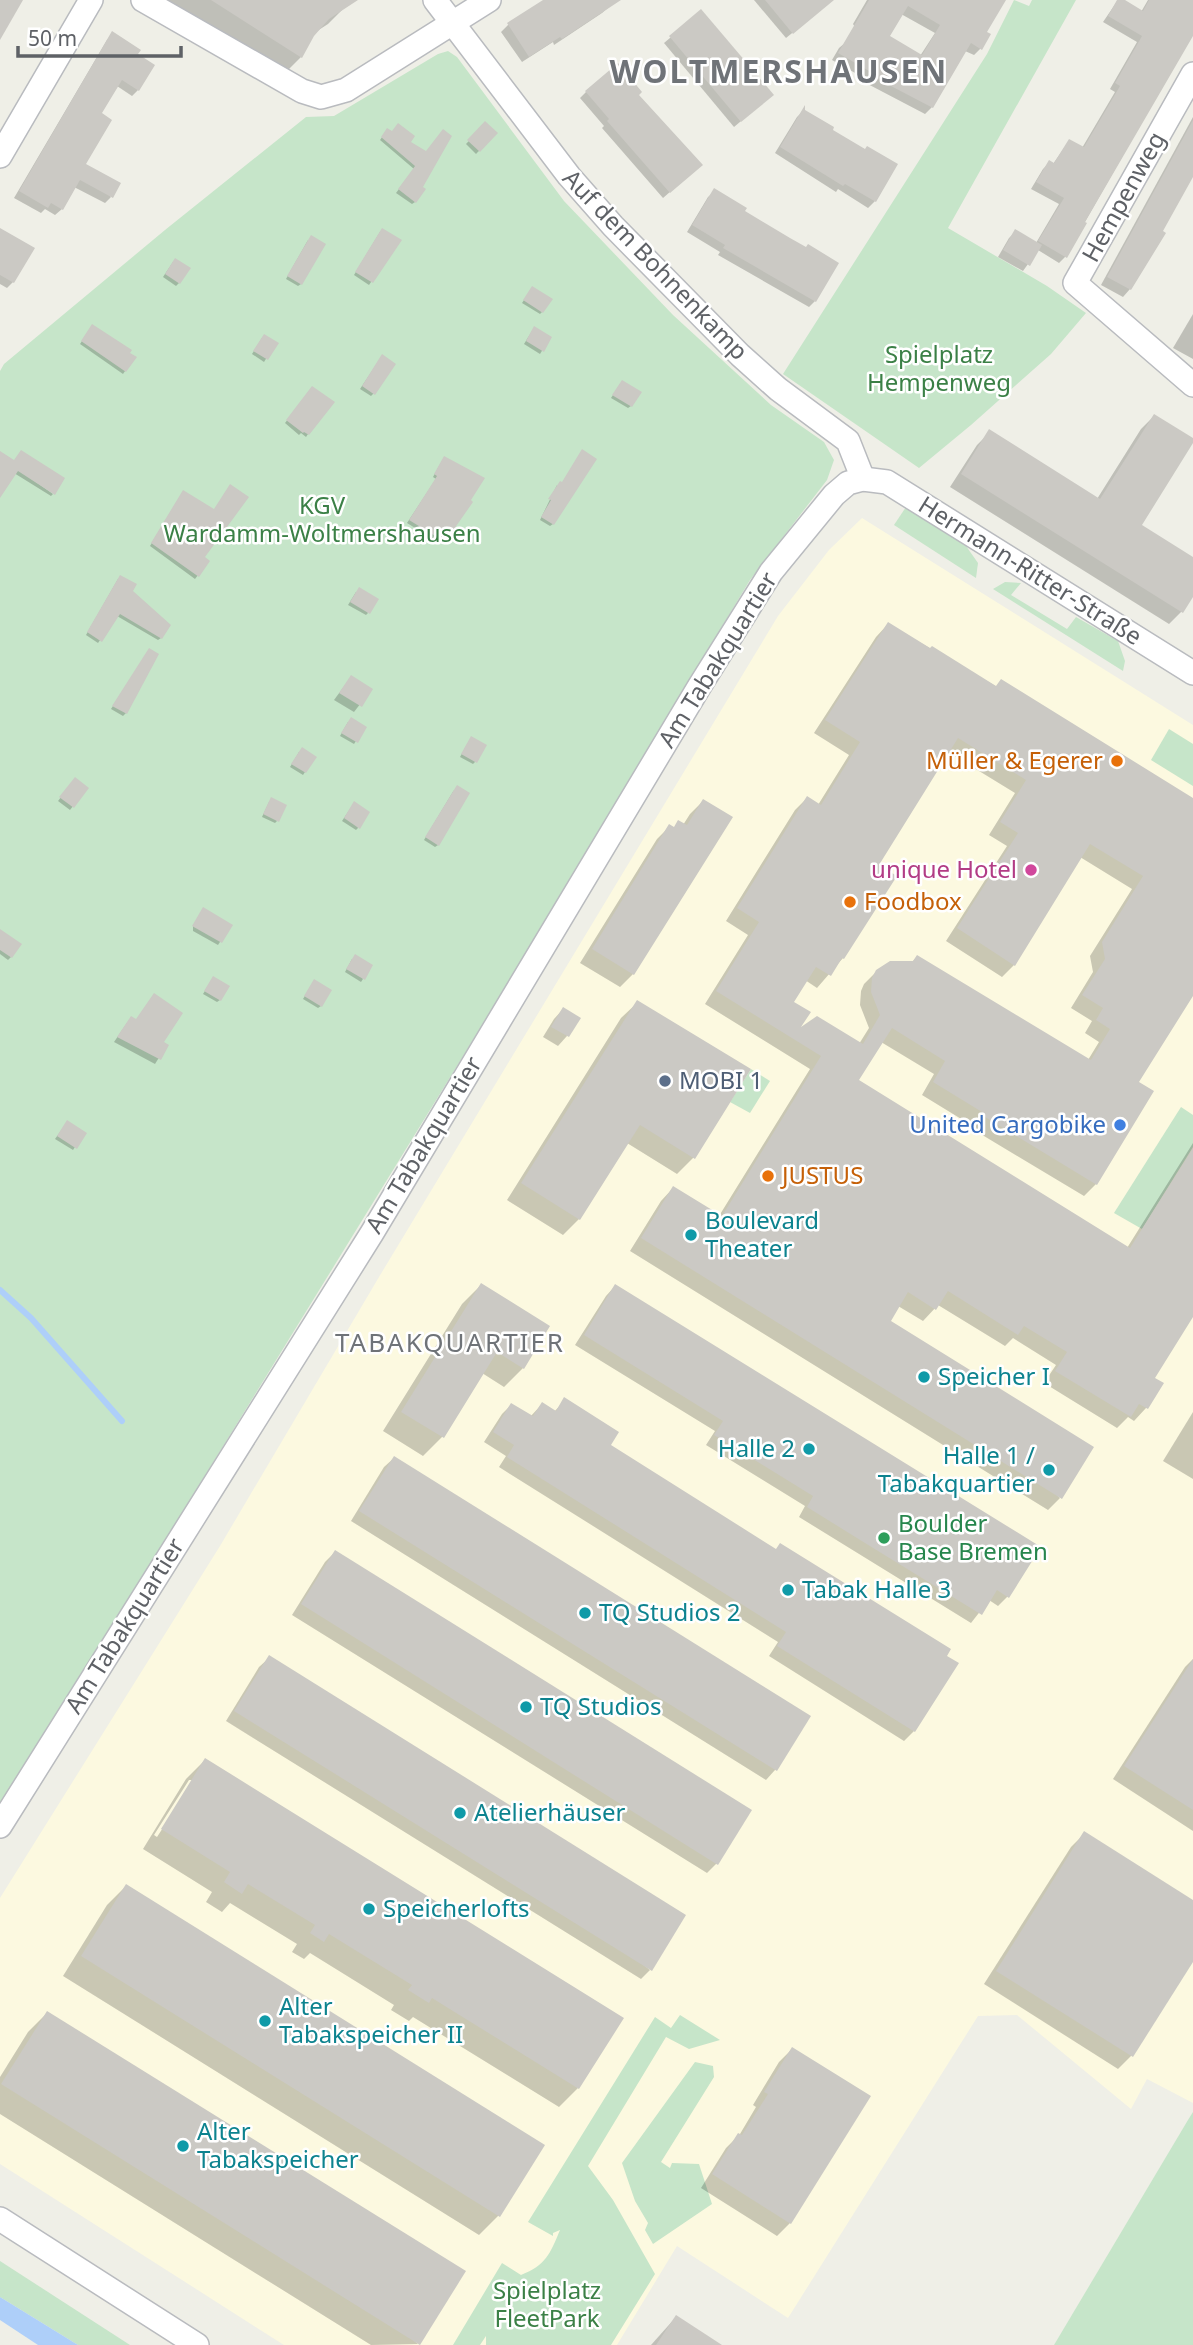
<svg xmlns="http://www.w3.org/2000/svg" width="1193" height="2345" viewBox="0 0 1193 2345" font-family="'Noto Sans',sans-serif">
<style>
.commercial{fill:#fcf9e0}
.green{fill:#c6e5c9}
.water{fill:#aecff9}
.shadow{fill:#0003;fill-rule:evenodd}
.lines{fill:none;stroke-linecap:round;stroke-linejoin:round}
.stream{stroke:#aecff9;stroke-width:6}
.building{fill:#cbc9c4;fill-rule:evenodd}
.minor-casing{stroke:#b9bbbf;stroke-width:26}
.minor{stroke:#fff;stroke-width:23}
.food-dot{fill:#e8710a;stroke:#fff;stroke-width:2.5}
.hotel-dot{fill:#d1479c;stroke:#fff;stroke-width:2.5}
.service-dot{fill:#5c6f8a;stroke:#fff;stroke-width:2.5}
.shop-dot{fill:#3f7fe0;stroke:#fff;stroke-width:2.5}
.culture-dot{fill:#0f9aa8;stroke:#fff;stroke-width:2.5}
.leisure-dot{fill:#2e9e5b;stroke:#fff;stroke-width:2.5}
.labels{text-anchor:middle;stroke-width:5;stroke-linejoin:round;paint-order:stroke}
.street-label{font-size:24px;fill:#5e6166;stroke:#fff}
.park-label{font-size:24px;fill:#3b8046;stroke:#fff}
.food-label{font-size:24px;fill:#c56008;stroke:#fff;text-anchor:start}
.hotel-label{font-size:24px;fill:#b23c85;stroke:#fff;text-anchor:end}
.service-label{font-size:24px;fill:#4e5e75;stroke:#fff;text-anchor:start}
.shop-label{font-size:24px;fill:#366cbe;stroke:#fff;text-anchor:end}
.culture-label{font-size:24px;fill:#0d838f;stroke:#fff;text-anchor:start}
.leisure-label{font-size:24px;fill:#27864d;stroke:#fff;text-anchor:start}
.neighbourhood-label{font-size:26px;letter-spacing:2px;fill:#6f7378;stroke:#fff}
.district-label{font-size:32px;font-weight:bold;letter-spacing:2px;fill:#6f7378;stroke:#fff}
</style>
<rect width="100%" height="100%" fill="#efefe7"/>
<polygon class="commercial" points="862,518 1193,725 1193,2103 1147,2079 1131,2109 1017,2015 978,2016 788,2318 677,2246 617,2345 284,2345 0,2164 0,1898 220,1546 379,1277 778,616 829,550"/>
<g class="green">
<polygon points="1014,0 1029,6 1032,0 1076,0 948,228 1047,286 1086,313 1051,354 971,425 919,468 783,374 987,54"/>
<polygon points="448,51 457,57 564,201 673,315 771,405 824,442 834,460 827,480 750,580 497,1001 0,1809 0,371 4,364 165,230 306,117 334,116 438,54"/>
<polygon points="906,507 966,546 978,563 976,578 894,525"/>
<polygon points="1005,582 1021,583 1011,595 1067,629 1076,617 1118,641 1125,661 1123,671 993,589"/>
<polygon points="1169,729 1193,744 1193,786 1151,760"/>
<polygon points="751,1069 770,1081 750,1113 730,1102"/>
<polygon points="1181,1107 1193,1115 1193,1147 1142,1229 1114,1213"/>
<path d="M680,2015L720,2040L689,2049L666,2037L588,2166L613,2200L655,2274L611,2345H486V2336L480,2345H453L502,2263L521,2275C546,2265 550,2254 560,2230L553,2233V2236L528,2222L655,2017L671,2028Z"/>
<polygon points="695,2062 713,2066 714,2077 661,2162 670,2168 672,2163 699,2164 712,2204 653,2244 645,2230 648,2223 635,2201 622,2163"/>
<polygon points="1193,2112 1193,2345 1054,2345 1188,2120"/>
<polygon points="0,2261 130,2345 78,2345 0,2297"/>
</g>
<polygon class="water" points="0,2297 78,2345 38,2345 0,2320"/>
<g class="shadow">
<polygon points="164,0 342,0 346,6 328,24 314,33 301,57 283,75"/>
<polygon points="551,0 617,0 602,13 554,45 553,42 522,62 501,32 508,25"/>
<polygon points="754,0 819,0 818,12 786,38"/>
<path d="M867,0H1004L985,33L981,48L974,55L965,51L932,107L925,114L862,81L864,78L832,60L839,48L858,32L853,24ZM901,14L935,33L920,56L887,37Z"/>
<polygon points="1118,0 1141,12 1148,0 1193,0 1193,32 1065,257 1059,263 1038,250 1023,271 998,257 1009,238 1015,232 1036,243 1059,204 1031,189 1043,169 1049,163 1053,164 1069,141 1082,148 1115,92 1110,89 1137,42 1103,22"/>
<polygon points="701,12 765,101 734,127 664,43"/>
<polygon points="113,34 136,55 138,90 132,96 117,86 99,114 83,164 111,197 105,203 74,187 62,209 55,215 45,209 41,213 14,198 107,40"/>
<polygon points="586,92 637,95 694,171 663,198 602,128 604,126 580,98"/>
<polygon points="803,111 848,141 896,165 875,201 868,208 838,189 836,192 775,153 797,117"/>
<polygon points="1193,117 1193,174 1130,289 1123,297 1101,285"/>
<polygon points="485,124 495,134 476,154 466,144"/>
<polygon points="385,133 426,153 415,202 412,204 396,193 414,169 380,140"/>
<polygon points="715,191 743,211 815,301 809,307 718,255 720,252 687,232 708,197"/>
<polygon points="0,230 13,282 7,288 0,284"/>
<polygon points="380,232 400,241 369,285 354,275"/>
<polygon points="308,240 301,284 298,286 286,279"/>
<polygon points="173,262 179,283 176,286 163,277"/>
<polygon points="530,291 542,312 540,314 522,303"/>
<polygon points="1193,314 1193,359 1173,348"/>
<polygon points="90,329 134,358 123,374 80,344"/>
<polygon points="532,331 550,338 540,354 524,344"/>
<polygon points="262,338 276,343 264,362 252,354"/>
<polygon points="380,359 374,393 371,396 360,389"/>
<polygon points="620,384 631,406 628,408 611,398"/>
<polygon points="310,391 308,434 306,437 301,433 299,435 285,423"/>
<polygon points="1154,416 1139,526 1193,559 1193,594 1182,611 1169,624 950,487 977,445 990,432 1097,499 1141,429"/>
<polygon points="2,458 53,494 51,496 14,473 0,480"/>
<polygon points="442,461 470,502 441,544 407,523 436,479 433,477"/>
<polygon points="557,485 553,524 550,526 540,520"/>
<polygon points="181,495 214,511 203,558 208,562 195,579 150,546"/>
<polygon points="118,579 161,638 158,640 117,616 98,643 86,635"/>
<polygon points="356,592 368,613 366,615 348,605"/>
<path d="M888,624L1193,800V993L1137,1083L1096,1184L1084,1196L969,1127L971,1125L922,1095L934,1074L881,1042L857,1081L1127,1248L1193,1143V1314L1153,1378L1162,1384L1146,1408L1134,1421L1128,1417L1117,1428L1044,1383L1056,1365L1013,1338L1005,1346L938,1305L923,1321L898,1306L888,1321L1060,1498L1048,1510L630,1251L661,1201L673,1188L719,1216L810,1069L705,1004L748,935L726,921L795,810L807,798L818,805L849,755L814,733L876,637ZM948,752L1015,793L989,835L1007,846L946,941L1002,977L1014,965L1080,857L1132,889L1090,956L1093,972L1071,1008L1092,1021L1085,1033L1099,1042L1088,1060L917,957L911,963L877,971L864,984L861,991L860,1005L869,1028L859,1044L795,1034L792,1002L805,980L817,988L843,958L877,866Z"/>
<polygon points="147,653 126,713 123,716 111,709"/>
<polygon points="351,677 371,690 354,712 334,700"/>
<polygon points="348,722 356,741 354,744 340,736"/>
<polygon points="469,741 475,762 473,764 460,757"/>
<polygon points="299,752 305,772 303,775 290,767"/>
<polygon points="73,782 87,788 70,810 58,801"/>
<polygon points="454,790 438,845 435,847 424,840"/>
<polygon points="703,801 633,974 620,987 580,963 657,839 670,826 673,828 683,825 690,814"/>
<polygon points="269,802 277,821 275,823 262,817"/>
<polygon points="352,806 358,828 356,830 342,821"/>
<polygon points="193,925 231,925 218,945 193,931"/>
<polygon points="0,943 11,957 8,960 0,954"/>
<polygon points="352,959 363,979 361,982 345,972"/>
<polygon points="211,981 220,1000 217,1002 203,994"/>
<polygon points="312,984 321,1006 318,1008 303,999"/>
<polygon points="638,1002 748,1070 693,1158 677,1174 627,1143 579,1219 563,1235 507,1200 621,1018"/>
<polygon points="563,1009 567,1036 558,1046 543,1037 554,1019"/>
<polygon points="135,1021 167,1045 155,1064 114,1042 127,1023"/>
<polygon points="65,1125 75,1147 73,1150 55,1139"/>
<polygon points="481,1285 523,1368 504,1387 482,1373 442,1437 423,1456 383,1431 462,1304"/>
<polygon points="615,1286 1008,1596 998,1606 989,1600 971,1623 799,1517 805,1506 706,1445 715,1431 575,1345 606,1296"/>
<polygon points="565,1400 608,1446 914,1731 904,1741 769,1656 778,1642 499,1467 506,1456 484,1442 502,1414 511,1405 530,1417 542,1404 554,1412"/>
<polygon points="1193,1412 1193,1479 1163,1461"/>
<polygon points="394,1458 809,1717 775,1770 766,1780 351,1521 384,1467"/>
<polygon points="335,1552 717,1863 707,1873 292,1615 325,1562"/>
<polygon points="269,1658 650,1970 641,1979 226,1721 259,1667"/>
<polygon points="1193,1659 1193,1831 1113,1779 1185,1667"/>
<path d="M205,1760L578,2088L559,2107L413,2017L409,2021L391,2010L394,2005L310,1953L304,1959L292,1952L297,1944L230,1903L222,1912L206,1902L212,1892L143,1849L186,1779ZM189,1780H194L157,1837L154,1835Z"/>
<polygon points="1084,1834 1193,1902 1193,1959 1131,2056 1118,2069 984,1984 1071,1847"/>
<polygon points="126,1886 543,2145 498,2216 479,2235 63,1976 107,1905"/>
<polygon points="47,2013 418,2344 371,2345 0,2114 0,2077 28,2032"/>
<polygon points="792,2049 790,2223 777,2236 701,2188 726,2148 740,2134 756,2107 753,2105 779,2062"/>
<polygon points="676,2317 719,2345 651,2345"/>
</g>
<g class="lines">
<polyline class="stream" points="0,1290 31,1318 122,1421"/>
</g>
<g class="building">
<polygon points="0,0 23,0 0,40"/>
<polygon points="211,0 358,0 329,19 314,36 302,58"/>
<polygon points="543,0 621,0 562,39 560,37 529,57 507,23"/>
<polygon points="765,0 834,0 793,34"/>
<path d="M869,0H1006L987,32L991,34L982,50L971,43L933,108L868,74L869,71L838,53ZM908,6L940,25L922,55L890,36Z"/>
<polygon points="1117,0 1125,0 1143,11 1149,0 1193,0 1193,36 1085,222 1087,223 1067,258 1038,241 1064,198 1036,182 1049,160 1054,163 1069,139 1084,147 1120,86 1115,83 1142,36 1108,16"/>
<polygon points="701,9 774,95 741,122 669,36"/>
<polygon points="112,31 141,50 138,54 155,65 139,91 122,80 102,113 112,120 86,164 121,183 113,198 80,180 63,210 51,203 48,208 19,191"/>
<polygon points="618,63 642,92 639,95 703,165 670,193 607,121 609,119 585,91"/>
<polygon points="805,105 805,110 834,127 833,130 865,149 867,146 898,164 876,202 845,184 843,186 780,147"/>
<polygon points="1193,120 1193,177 1163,231 1166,233 1131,290 1107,277"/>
<polygon points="485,121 498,133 480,152 467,140"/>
<polygon points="398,123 415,136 411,142 426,151 443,129 452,136 423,187 426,189 416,203 398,189 415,166 381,137 387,128 392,131"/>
<polygon points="714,188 747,208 745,211 790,238 806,247 808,244 839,263 816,302 723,248 725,245 692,225"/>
<polygon points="0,228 35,248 14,283 0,275"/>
<polygon points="382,228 402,240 373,283 355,272"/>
<polygon points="1015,229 1042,245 1030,266 1003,250"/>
<polygon points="311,235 326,244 302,285 287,276"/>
<polygon points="175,258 191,268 180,284 165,274"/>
<polygon points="532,286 553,299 543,313 523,300"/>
<polygon points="92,324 132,350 130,353 137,357 126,372 81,341"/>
<polygon points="534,326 552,337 544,352 526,341"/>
<polygon points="264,334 279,343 268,360 253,351"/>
<polygon points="382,354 396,364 375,395 362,386"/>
<polygon points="622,380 642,392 632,407 612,395"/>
<polygon points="312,386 335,402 309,435 304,432 303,433 286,420"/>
<polygon points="1154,414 1193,438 1193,443 1142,525 1193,557 1193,597 1183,613 961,474 989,429 1100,499"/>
<polygon points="582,449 597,459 554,525 541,517 551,500 548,499 560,481 562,482"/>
<polygon points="21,450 65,478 55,495 18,471 0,498 0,451 14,460"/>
<polygon points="444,456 485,478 471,500 473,502 445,542 409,520 437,476 434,474"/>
<polygon points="230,484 249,497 205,557 210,561 199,577 151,543 183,490 214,509"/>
<polygon points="120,575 137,584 133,591 171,625 162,639 120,614 102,642 87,632"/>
<polygon points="359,587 379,599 370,614 350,602"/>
<path d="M888,622L930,648L932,646L996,686L1001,679L1193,798V996L1139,1082L1154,1091L1097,1185L980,1114L982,1112L933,1082L945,1061L892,1028L859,1080L1130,1248L1193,1148V1317L1155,1378L1164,1383L1148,1409L1139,1404L1131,1417L1055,1371L1067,1352L1024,1326L1018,1335L948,1291L936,1310L908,1292L891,1321L1094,1447L1062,1499L641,1238L673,1186L722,1216L821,1056L716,991L759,922L737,908L807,796L821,805L860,742L825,720ZM958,738L1026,780L1000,822L1018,833L957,928L1015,966L1090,844L1143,876L1102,942L1105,959L1082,995L1103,1008L1096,1020L1110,1029L1091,1060L917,955L913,961H890L876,970L872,978L871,992L880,1015L863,1044L817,1016L801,1027L811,1012L794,1002L816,967L831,976L842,958L844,959L897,876L879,865Z"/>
<polygon points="149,648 159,654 127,714 112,706"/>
<polygon points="351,675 373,689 362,707 339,693"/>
<polygon points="351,717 367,727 358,743 341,733"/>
<polygon points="471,736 487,745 477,763 461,754"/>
<polygon points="302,747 317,757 306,773 291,764"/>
<polygon points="75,777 89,788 74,808 59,797"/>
<polygon points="457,785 470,793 439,846 425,837"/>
<polygon points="271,797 287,805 279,822 263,814"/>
<polygon points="703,799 733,817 634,975 592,949 669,824 674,827 678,820 687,825"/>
<polygon points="354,801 370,812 360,829 344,818"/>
<polygon points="203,907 233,925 222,943 192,926"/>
<polygon points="0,929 22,944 12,958 0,950"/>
<polygon points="355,954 373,965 365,980 346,969"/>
<polygon points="213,976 230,986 221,1001 204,991"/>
<polygon points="314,979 332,990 322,1007 304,996"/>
<polygon points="154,993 183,1013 164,1042 169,1045 161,1060 117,1037 131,1016 136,1019"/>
<polygon points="637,1000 751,1069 695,1159 640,1125 580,1220 521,1183"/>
<polygon points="563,1007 581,1018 569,1037 551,1027"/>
<polygon points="67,1120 87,1133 77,1149 57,1136"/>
<polygon points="481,1283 550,1326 524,1369 497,1352 444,1438 401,1412"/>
<polygon points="615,1284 1041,1547 1009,1598 997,1590 982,1615 865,1543 807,1507 813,1496 714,1435 723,1421 584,1335"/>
<polygon points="564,1397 619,1432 611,1445 776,1549 780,1543 951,1649 947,1656 959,1663 915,1732 777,1646 786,1632 507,1457 514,1445 493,1432 511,1403 533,1416 542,1402 556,1411"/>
<polygon points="394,1456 811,1716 777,1771 359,1511"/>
<polygon points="335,1550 752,1810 718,1865 301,1604"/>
<polygon points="269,1655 686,1915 652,1971 234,1711"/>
<polygon points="1193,1659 1193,1810 1124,1766"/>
<polygon points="205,1758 624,2018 579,2089 432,1998 429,2003 408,1990 412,1985 329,1934 324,1942 310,1933 315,1925 248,1884 242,1894 224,1882 230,1872 161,1829"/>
<polygon points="1084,1831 1193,1900 1193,1962 1133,2057 996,1971"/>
<polygon points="126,1884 545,2145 500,2217 81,1956"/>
<polygon points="47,2011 466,2271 420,2345 1,2084"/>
<polygon points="792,2047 871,2096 791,2224 712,2174 738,2133 742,2135 768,2094 764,2092"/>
<polygon points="676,2315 722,2345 656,2345"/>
</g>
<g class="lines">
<g class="minor-casing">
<g id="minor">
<polyline points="143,0 302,91 321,97 346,90 489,0"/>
<polyline points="435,0 569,176 613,226 740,355 778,389 848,441 863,479"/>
<polyline points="1193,74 1075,283 1193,385"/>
<polyline points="0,156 91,0"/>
<polyline points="0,1826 372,1233 699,687 771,572 834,495 848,483 863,479 887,482 1193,673"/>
<polyline points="0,2219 197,2345"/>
</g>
</g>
<use href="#minor" class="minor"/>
</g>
<g class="food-dot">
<circle cx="1117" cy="761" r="7"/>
<circle cx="850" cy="902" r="7"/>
<circle cx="768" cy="1176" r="7"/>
</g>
<circle class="hotel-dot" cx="1031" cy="870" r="7"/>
<circle class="service-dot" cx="665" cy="1081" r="7"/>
<circle class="shop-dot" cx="1120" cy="1125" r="7"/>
<g class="culture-dot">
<circle cx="691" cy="1235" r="7"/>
<circle cx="924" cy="1377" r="7"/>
<circle cx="809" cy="1449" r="7"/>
<circle cx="1049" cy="1470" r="7"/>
<circle cx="788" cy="1590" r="7"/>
<circle cx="585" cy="1613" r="7"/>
<circle cx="526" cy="1707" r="7"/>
<circle cx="460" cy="1813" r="7"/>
<circle cx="369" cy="1909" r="7"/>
<circle cx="265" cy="2021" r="7"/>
<circle cx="183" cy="2146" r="7"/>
</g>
<circle class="leisure-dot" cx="884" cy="1538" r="7"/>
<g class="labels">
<g class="street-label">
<text transform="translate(1124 197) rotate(-61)" y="8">Hempenweg</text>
<text transform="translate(655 265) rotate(46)" y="8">Auf dem Bohnenkamp</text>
<text transform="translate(1030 571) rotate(32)" y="8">Hermann-Ritter-Straße</text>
<text transform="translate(718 660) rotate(-58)" y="8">Am Tabakquartier</text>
<text transform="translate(424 1145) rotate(-59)" y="8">Am Tabakquartier</text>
<text transform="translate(125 1626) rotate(-58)" y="8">Am Tabakquartier</text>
</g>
<g class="park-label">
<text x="939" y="363">Spielplatz<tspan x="939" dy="28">Hempenweg</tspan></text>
<text x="322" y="514">KGV<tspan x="322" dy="28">Wardamm-Woltmershausen</tspan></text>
<text x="547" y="2299">Spielplatz<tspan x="547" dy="28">FleetPark</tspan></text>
</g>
<g class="food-label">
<text x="1103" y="769" text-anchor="end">Müller &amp; Egerer</text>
<text x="864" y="910">Foodbox</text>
<text x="782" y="1184">JUSTUS</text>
</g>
<g class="hotel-label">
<text x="1017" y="878">unique Hotel</text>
</g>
<g class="service-label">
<text x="679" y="1089">MOBI 1</text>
</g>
<g class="shop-label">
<text x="1106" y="1133">United Cargobike</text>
</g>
<g class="culture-label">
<text x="705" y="1229">Boulevard<tspan x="705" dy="28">Theater</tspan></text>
<text x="938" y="1385">Speicher I</text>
<text x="795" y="1457" text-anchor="end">Halle 2</text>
<text x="1035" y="1464" text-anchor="end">Halle 1 /<tspan x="1035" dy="28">Tabakquartier</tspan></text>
<text x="802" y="1598">Tabak Halle 3</text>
<text x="599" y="1621">TQ Studios 2</text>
<text x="540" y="1715">TQ Studios</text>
<text x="474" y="1821">Atelierhäuser</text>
<text x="383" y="1917">Speicherlofts</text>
<text x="279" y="2015">Alter<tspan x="279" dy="28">Tabakspeicher II</tspan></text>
<text x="197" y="2140">Alter<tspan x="197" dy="28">Tabakspeicher</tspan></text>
</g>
<g class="leisure-label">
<text x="898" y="1532">Boulder<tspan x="898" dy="28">Base Bremen</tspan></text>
</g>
<g class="neighbourhood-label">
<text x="450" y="1352">TABAKQUARTIER</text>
</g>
<g class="district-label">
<text x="779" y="83">WOLTMERSHAUSEN</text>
</g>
</g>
<path d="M18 46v10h163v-10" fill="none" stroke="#5e6166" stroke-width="3.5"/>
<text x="28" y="46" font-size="21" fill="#5e6166" stroke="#ffffff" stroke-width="5" paint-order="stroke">50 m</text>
</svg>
